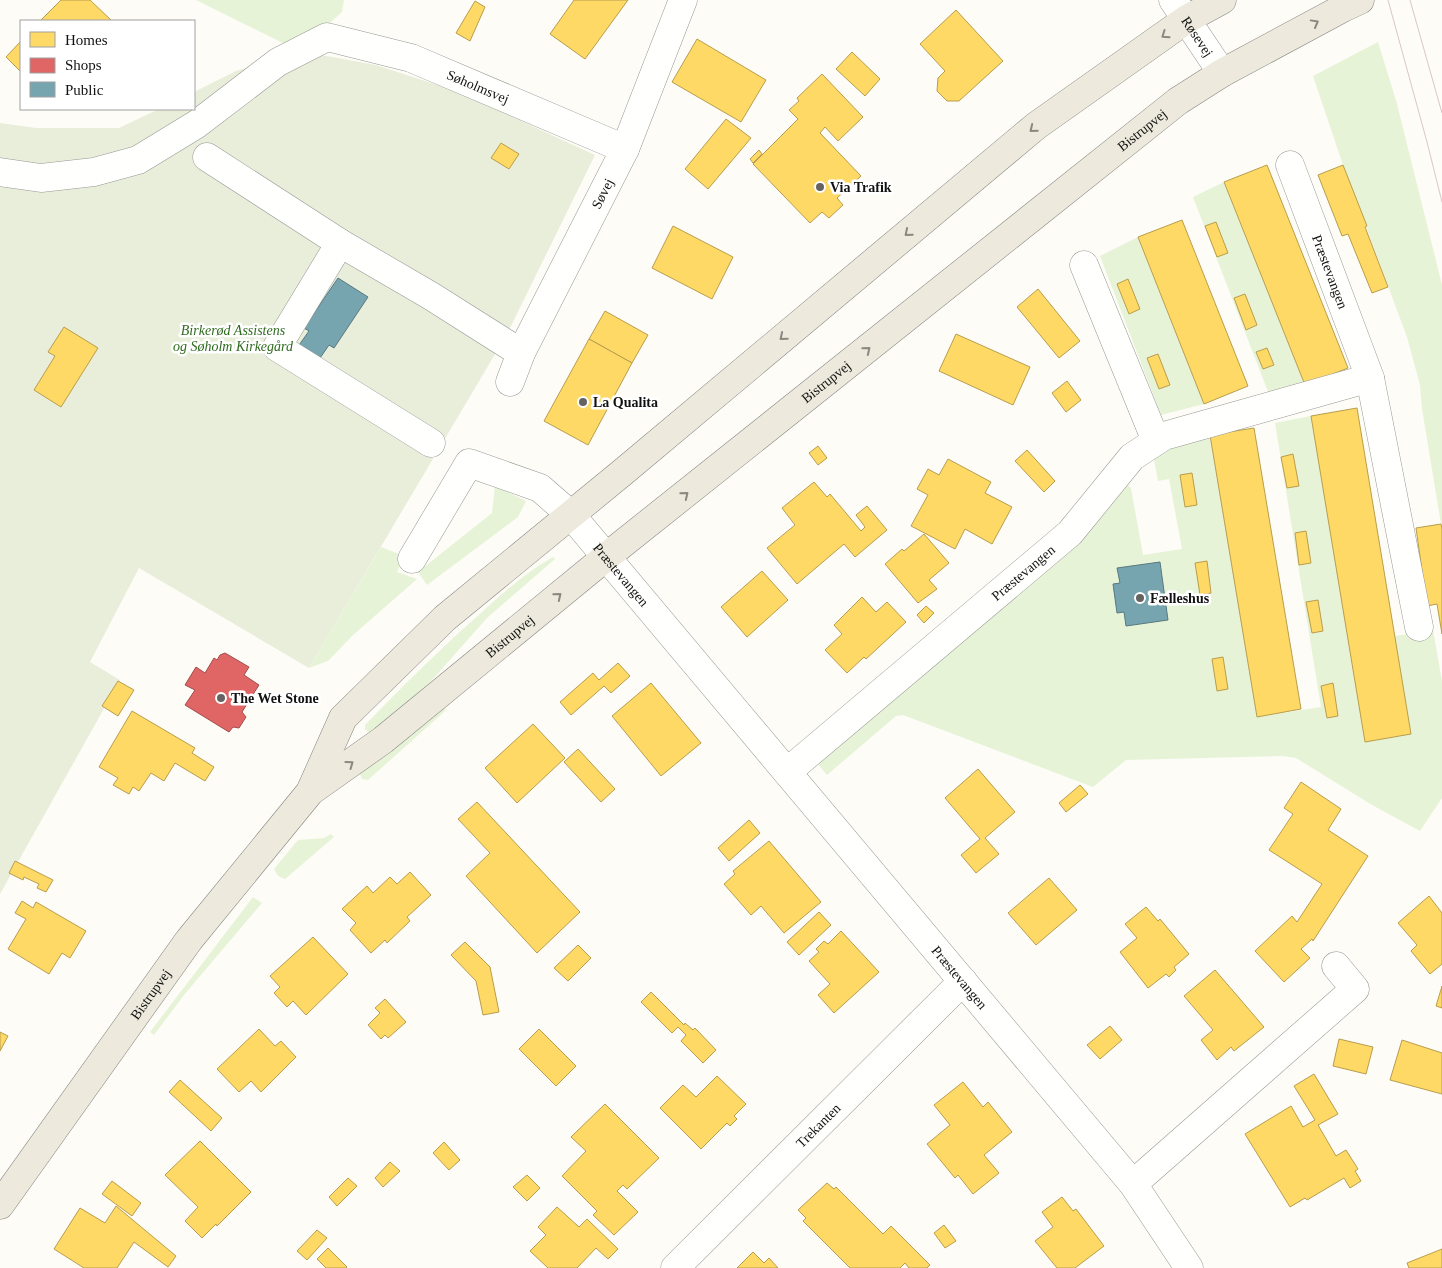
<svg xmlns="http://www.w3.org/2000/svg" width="1442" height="1268" viewBox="0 0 1442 1268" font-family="Georgia,serif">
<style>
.green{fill:#e7f3d7}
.cemetery{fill:#e9eedb}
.homes{fill:#ffd966;stroke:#b89d4c}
.shops{fill:#e06666;stroke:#a24c4c}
.public{fill:#76a5af;stroke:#587980}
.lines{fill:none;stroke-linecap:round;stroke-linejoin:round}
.minor-casing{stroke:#979795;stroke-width:29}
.major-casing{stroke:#858482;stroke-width:29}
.minor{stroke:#fffffe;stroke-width:28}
.major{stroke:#ede9dc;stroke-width:28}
.tram{stroke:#d9c6c7;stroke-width:1}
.oneway{stroke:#8a8881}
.poi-dot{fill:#646362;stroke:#fff;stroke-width:2}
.labels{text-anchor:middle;stroke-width:5;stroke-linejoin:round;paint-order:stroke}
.street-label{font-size:14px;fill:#111;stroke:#fff}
.poi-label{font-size:14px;font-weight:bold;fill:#111;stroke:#fff;text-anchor:start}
.park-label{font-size:14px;font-style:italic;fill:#2f6b1f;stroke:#fff}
</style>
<rect width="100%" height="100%" fill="#fdfcf7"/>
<g class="green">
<polygon points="196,0 344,0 342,12 299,51"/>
<polygon points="1378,42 1397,104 1442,285 1442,530 1422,409 1420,385 1407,337 1343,165 1313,76"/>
<polygon points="1224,182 1305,385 1270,397 1193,197"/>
<polygon points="1138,237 1204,404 1161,415 1100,256"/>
<polygon points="1311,416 1365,741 1395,636 1433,630 1442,681 1442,798 1420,831 1372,805 1296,758 1283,756 1126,760 1093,787 903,715 896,716 827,775 816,762 1086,532 1128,485 1131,488 1143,555 1182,549 1169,479 1158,481 1153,454 1210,435 1257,717 1321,707 1275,423"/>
<polygon points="495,486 526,501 518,517 427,585 418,572 492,513"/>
<polygon points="381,547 404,556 397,572 417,579 353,635 328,661 309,668"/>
<path d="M553,557L555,559L487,618L432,680L375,732L370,733L365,729V725C402,687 440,649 481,613C504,592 526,572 553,557Z"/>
<polygon points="446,704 445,711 368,780 362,779 360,774 360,770"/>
<polygon points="331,834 334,837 285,879 278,876 274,869 298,840 324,838"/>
<polygon points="253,897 262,903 184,995 154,1035 150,1032"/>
</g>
<polygon class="cemetery" points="299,51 376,65 456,91 595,155 507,334 309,668 139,568 90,662 120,680 0,894 0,123 36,128 119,128 159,109 194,109 194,92 236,71"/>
<g class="homes">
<polygon points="61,0 90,0 112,21 40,21"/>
<polygon points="574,0 628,0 585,59 550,34"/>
<polygon points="475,1 485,7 470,41 456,33"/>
<polygon points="956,10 1003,61 959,101 947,101 937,91 938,78 945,71 920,44"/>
<polygon points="697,39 766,80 741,122 672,82"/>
<polygon points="21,41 21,72 6,57"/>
<polygon points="852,52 880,79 865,96 836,69"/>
<polygon points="822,74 863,117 838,141 825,127 820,133 861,176 837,198 843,205 829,218 822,212 810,223 753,164 798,119 789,110 799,101 797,98"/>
<polygon points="726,119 751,138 708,189 685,169"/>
<polygon points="501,143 519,154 509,169 491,158"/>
<polygon points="759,150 762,154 753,163 750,159"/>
<polygon points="1267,165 1348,368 1305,385 1224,182"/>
<polygon points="1343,165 1367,226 1365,227 1388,287 1372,293 1348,234 1342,236 1318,175"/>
<polygon points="1182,220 1248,386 1204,404 1138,237"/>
<polygon points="1216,222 1228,253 1217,257 1205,226"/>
<polygon points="673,226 733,257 712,299 652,268"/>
<polygon points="1128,279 1140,309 1129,314 1117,284"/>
<polygon points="1038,289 1080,341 1059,358 1017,307"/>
<polygon points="1245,294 1257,325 1246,330 1234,298"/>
<polygon points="605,311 648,335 632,363 589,339"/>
<polygon points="64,327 98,348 61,407 34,390 55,356 48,352"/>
<polygon points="956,334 1030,367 1013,405 939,371"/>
<polygon points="589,339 632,363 588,445 544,421"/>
<polygon points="1267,348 1274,365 1263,369 1256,352"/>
<polygon points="1158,354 1170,385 1159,389 1147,358"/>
<polygon points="1067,381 1081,400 1066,412 1052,393"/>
<polygon points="1357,408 1411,734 1365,742 1311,416"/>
<polygon points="1254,428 1301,709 1257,717 1210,435"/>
<polygon points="818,446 827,458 818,465 809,453"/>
<polygon points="1027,450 1055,481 1044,492 1015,461"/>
<polygon points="1293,454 1299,486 1287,488 1281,457"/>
<polygon points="948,459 991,482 985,493 1012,507 992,544 965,529 955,549 911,526 928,495 917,489 928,469 939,475"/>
<polygon points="1192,473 1197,505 1185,507 1180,475"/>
<polygon points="814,482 827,497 830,494 861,531 865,527 856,515 867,506 887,530 855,557 844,544 797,584 767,548 795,525 782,508"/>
<polygon points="1441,524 1442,529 1442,634 1437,604 1427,606 1416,528"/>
<polygon points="1306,531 1311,563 1299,565 1295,533"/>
<polygon points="924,534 949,563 929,580 937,589 918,603 885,564 902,549 904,551"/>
<polygon points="1207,561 1211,593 1200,595 1195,563"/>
<polygon points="762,571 788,600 747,637 721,607"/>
<polygon points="862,597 876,612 887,602 906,622 866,659 864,657 847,673 825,650 842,634 834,625"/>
<polygon points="1318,600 1323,631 1312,633 1306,602"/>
<polygon points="926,606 934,613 924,623 917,615"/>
<polygon points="1223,657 1228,689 1217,691 1212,659"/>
<polygon points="618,663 630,676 611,693 604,686 571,715 560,702 593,673 599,680"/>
<polygon points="118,681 134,690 118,716 102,706"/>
<polygon points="651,683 701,743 661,776 612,716"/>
<polygon points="1333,683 1338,716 1327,718 1321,686"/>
<polygon points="132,711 195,748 192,753 214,767 205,781 175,763 164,781 151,773 139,791 133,787 129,794 113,785 118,778 99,767"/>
<polygon points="533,724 565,758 517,803 485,768"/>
<polygon points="578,749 615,789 601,802 564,762"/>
<polygon points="978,769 1015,812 985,838 999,854 976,873 961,855 980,839 945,798"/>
<polygon points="1301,782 1341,809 1328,830 1368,856 1313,941 1312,939 1301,949 1310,958 1284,982 1255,951 1292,916 1297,922 1322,884 1269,850 1293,814 1284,808"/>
<polygon points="1080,785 1088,794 1066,812 1059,803"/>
<polygon points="477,802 580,912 537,953 466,876 490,853 458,819"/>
<polygon points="749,820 760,833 729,861 718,848"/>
<polygon points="769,841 821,902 784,933 761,906 751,915 724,884 735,874 733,871"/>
<polygon points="15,861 53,880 46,892 37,888 39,884 24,877 23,880 9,873"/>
<polygon points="410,872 431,895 407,917 410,921 387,943 385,940 371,953 350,930 356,923 342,909 367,886 373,893 390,877 397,884"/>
<polygon points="1049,878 1077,910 1036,945 1008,913"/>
<polygon points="1429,896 1442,913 1442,964 1430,974 1411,951 1417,945 1398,923"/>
<polygon points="22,901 33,908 36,902 86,931 70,958 62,953 49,974 8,949 26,919 15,913"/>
<polygon points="1146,907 1158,921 1160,919 1189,954 1174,967 1176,970 1169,977 1166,974 1148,988 1120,952 1137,938 1125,924"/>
<polygon points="819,912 831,925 799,955 787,942"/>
<polygon points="841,931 879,972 834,1013 818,995 830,984 809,961 819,952 816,949 824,941 828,944"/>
<polygon points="313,937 348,974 306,1015 293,1001 287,1007 274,993 280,987 270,976"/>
<polygon points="465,942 490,967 499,1012 483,1015 476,981 451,955"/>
<polygon points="578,945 591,958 568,981 554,968"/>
<polygon points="1215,970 1264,1027 1234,1051 1231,1047 1217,1060 1201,1040 1213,1030 1184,996"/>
<polygon points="1442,986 1442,1008 1436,1006"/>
<polygon points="651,992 684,1025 685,1023 693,1030 695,1028 716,1050 703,1063 681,1041 686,1035 678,1027 672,1033 641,1002"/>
<polygon points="385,999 406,1022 388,1038 385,1035 381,1039 368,1025 380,1013 375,1008"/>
<polygon points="1110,1026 1122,1040 1100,1059 1087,1045"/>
<polygon points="259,1029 275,1046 281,1041 296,1057 261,1092 251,1081 239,1092 217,1069"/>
<polygon points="539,1029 576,1066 556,1086 519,1049"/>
<polygon points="0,1032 8,1036 0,1051"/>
<polygon points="1339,1039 1373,1047 1366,1074 1333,1066"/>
<polygon points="1402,1040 1442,1053 1442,1094 1390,1080"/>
<polygon points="1314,1074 1338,1114 1318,1125 1336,1156 1346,1150 1358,1169 1355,1171 1361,1181 1350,1188 1344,1178 1307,1200 1305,1198 1290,1207 1245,1134 1291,1106 1303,1127 1315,1120 1294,1086"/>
<polygon points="717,1076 746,1104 734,1116 737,1119 730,1126 727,1123 701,1149 660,1108 683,1085 696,1097"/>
<polygon points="180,1080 222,1118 211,1131 169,1092"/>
<polygon points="963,1082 983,1107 988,1102 1012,1132 984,1155 999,1173 973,1194 958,1175 955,1178 927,1144 950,1125 934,1105"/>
<polygon points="605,1104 659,1158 627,1189 623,1185 617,1191 638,1212 614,1235 593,1215 597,1211 562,1176 586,1151 571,1137"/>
<polygon points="200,1141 251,1192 217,1226 216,1224 202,1238 185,1221 198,1207 165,1175"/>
<polygon points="444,1142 460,1160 449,1170 433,1153"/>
<polygon points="390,1162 400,1171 383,1187 375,1178"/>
<polygon points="527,1175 540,1188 527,1201 513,1187"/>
<polygon points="348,1178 357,1186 337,1206 329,1197"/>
<polygon points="112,1181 141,1203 132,1216 102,1194"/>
<polygon points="827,1183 834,1189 836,1187 883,1234 891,1226 930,1265 927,1268 909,1268 905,1263 900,1268 850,1268 803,1221 806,1218 798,1210"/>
<polygon points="1062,1197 1073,1211 1076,1209 1104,1246 1075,1268 1057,1268 1035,1241 1053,1227 1042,1212"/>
<polygon points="116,1206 176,1256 168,1267 134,1242 117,1268 84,1268 54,1249 80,1208 105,1223"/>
<polygon points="557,1207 579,1227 587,1219 618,1249 608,1259 596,1248 577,1268 548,1268 530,1251 546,1235 538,1227"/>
<polygon points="944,1225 956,1241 945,1248 934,1233"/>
<polygon points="317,1230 327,1238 307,1260 297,1251"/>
<polygon points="328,1248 347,1267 346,1268 326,1268 317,1259"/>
<polygon points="1442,1249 1442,1268 1409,1268 1407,1263"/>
<polygon points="753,1252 764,1263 769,1258 778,1268 737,1268"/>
</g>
<polygon class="shops" points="225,653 249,667 244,675 259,685 242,712 246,717 239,728 233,727 229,732 185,705 195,690 185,685 196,667 205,673 214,658 217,660 220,655"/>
<g class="public">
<polygon points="338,278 368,297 334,348 329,345 318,361 297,348 309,331 304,328"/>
<polygon points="1160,562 1168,620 1126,626 1124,612 1117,613 1113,584 1120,583 1117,568"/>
</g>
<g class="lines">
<g class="minor-casing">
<g id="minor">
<path id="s1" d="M1173,0L1222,73"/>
<polyline points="207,157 340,243 431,296 521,353"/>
<path id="s2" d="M1290,165L1370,378L1419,627"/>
<path id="s3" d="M0,172L41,178L94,172L138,160L197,124L278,62L327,37L411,58L625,149"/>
<polyline points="340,243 277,347 431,443"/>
<polyline points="1084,265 1156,441"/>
<path id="s4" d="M510,382L521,353L625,149L683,0"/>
<path id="s5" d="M412,559L469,463L540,488L571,515L1133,1184L1189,1268"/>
<path id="s6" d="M787,772L1070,533L1132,457L1164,436L1370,378"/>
<polyline points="1133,1184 1355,989 1336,966"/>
<path id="s7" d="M675,1268L963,981"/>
</g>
</g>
<g class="major-casing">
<g id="major">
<path id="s8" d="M311,791L383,740L606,557L1178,101L1222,73L1343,8L1360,0"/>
<path id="s9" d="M0,1205L189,940L310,792L343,718L445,618L623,472L1036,126L1187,19L1222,0"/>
</g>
</g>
<use href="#minor" class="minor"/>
<use href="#major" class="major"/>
<g class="tram">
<polyline points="1388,0 1427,142 1442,202"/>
<polyline points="1410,0 1442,113"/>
</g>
</g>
<defs><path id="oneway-chevron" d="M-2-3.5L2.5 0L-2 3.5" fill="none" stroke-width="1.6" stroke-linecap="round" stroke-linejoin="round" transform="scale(1.25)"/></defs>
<g class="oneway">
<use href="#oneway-chevron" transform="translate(1315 23) rotate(-29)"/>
<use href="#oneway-chevron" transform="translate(1165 35) rotate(145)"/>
<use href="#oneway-chevron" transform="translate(1033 129) rotate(141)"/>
<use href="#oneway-chevron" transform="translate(908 233) rotate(140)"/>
<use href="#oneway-chevron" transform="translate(783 337) rotate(140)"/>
<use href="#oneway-chevron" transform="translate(867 350) rotate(-39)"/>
<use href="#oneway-chevron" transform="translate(685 495) rotate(-39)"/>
<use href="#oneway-chevron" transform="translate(558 596) rotate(-39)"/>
<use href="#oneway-chevron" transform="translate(350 764) rotate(-36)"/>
</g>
<g class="poi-dot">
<circle cx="820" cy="187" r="5"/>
<circle cx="583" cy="402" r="5"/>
<circle cx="1140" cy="598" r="5"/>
<circle cx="221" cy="698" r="5"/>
</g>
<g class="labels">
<g class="street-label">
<text dy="5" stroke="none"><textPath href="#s1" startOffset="44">Røsevej</textPath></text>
<text dy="5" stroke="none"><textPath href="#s3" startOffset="526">Søholmsvej</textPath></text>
<text dy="5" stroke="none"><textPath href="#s8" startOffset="1062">Bistrupvej</textPath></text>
<text dy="5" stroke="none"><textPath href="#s4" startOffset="210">Søvej</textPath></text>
<text dy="5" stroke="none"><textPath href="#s2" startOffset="114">Præstevangen</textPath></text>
<text dy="5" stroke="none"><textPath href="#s8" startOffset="658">Bistrupvej</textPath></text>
<text dy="5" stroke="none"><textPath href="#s6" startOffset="309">Præstevangen</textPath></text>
<text dy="5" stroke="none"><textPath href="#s5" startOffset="306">Præstevangen</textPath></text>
<text dy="5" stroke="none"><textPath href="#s8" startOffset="252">Bistrupvej</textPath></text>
<text dy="5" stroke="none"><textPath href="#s5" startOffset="832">Præstevangen</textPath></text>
<text dy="5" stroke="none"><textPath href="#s9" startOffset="259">Bistrupvej</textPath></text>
<text dy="5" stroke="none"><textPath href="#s7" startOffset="202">Trekanten</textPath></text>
</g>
<g class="poi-label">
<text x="830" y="192">Via Trafik</text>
<text x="593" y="407">La Qualita</text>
<text x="1150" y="603">Fælleshus</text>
<text x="231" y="703">The Wet Stone</text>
</g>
<g class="park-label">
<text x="233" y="335">Birkerød Assistens<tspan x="233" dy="16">og Søholm Kirkegård</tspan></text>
</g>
</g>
<rect x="20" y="20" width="175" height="90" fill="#ffffff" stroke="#a0a0a0"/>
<rect x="30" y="32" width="25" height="15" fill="#ffd966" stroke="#a0a0a0"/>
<text x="65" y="45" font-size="15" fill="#111111">Homes</text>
<rect x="30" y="58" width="25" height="15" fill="#e06666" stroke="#a0a0a0"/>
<text x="65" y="70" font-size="15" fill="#111111">Shops</text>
<rect x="30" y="82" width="25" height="15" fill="#76a5af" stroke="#a0a0a0"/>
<text x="65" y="95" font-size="15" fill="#111111">Public</text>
</svg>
